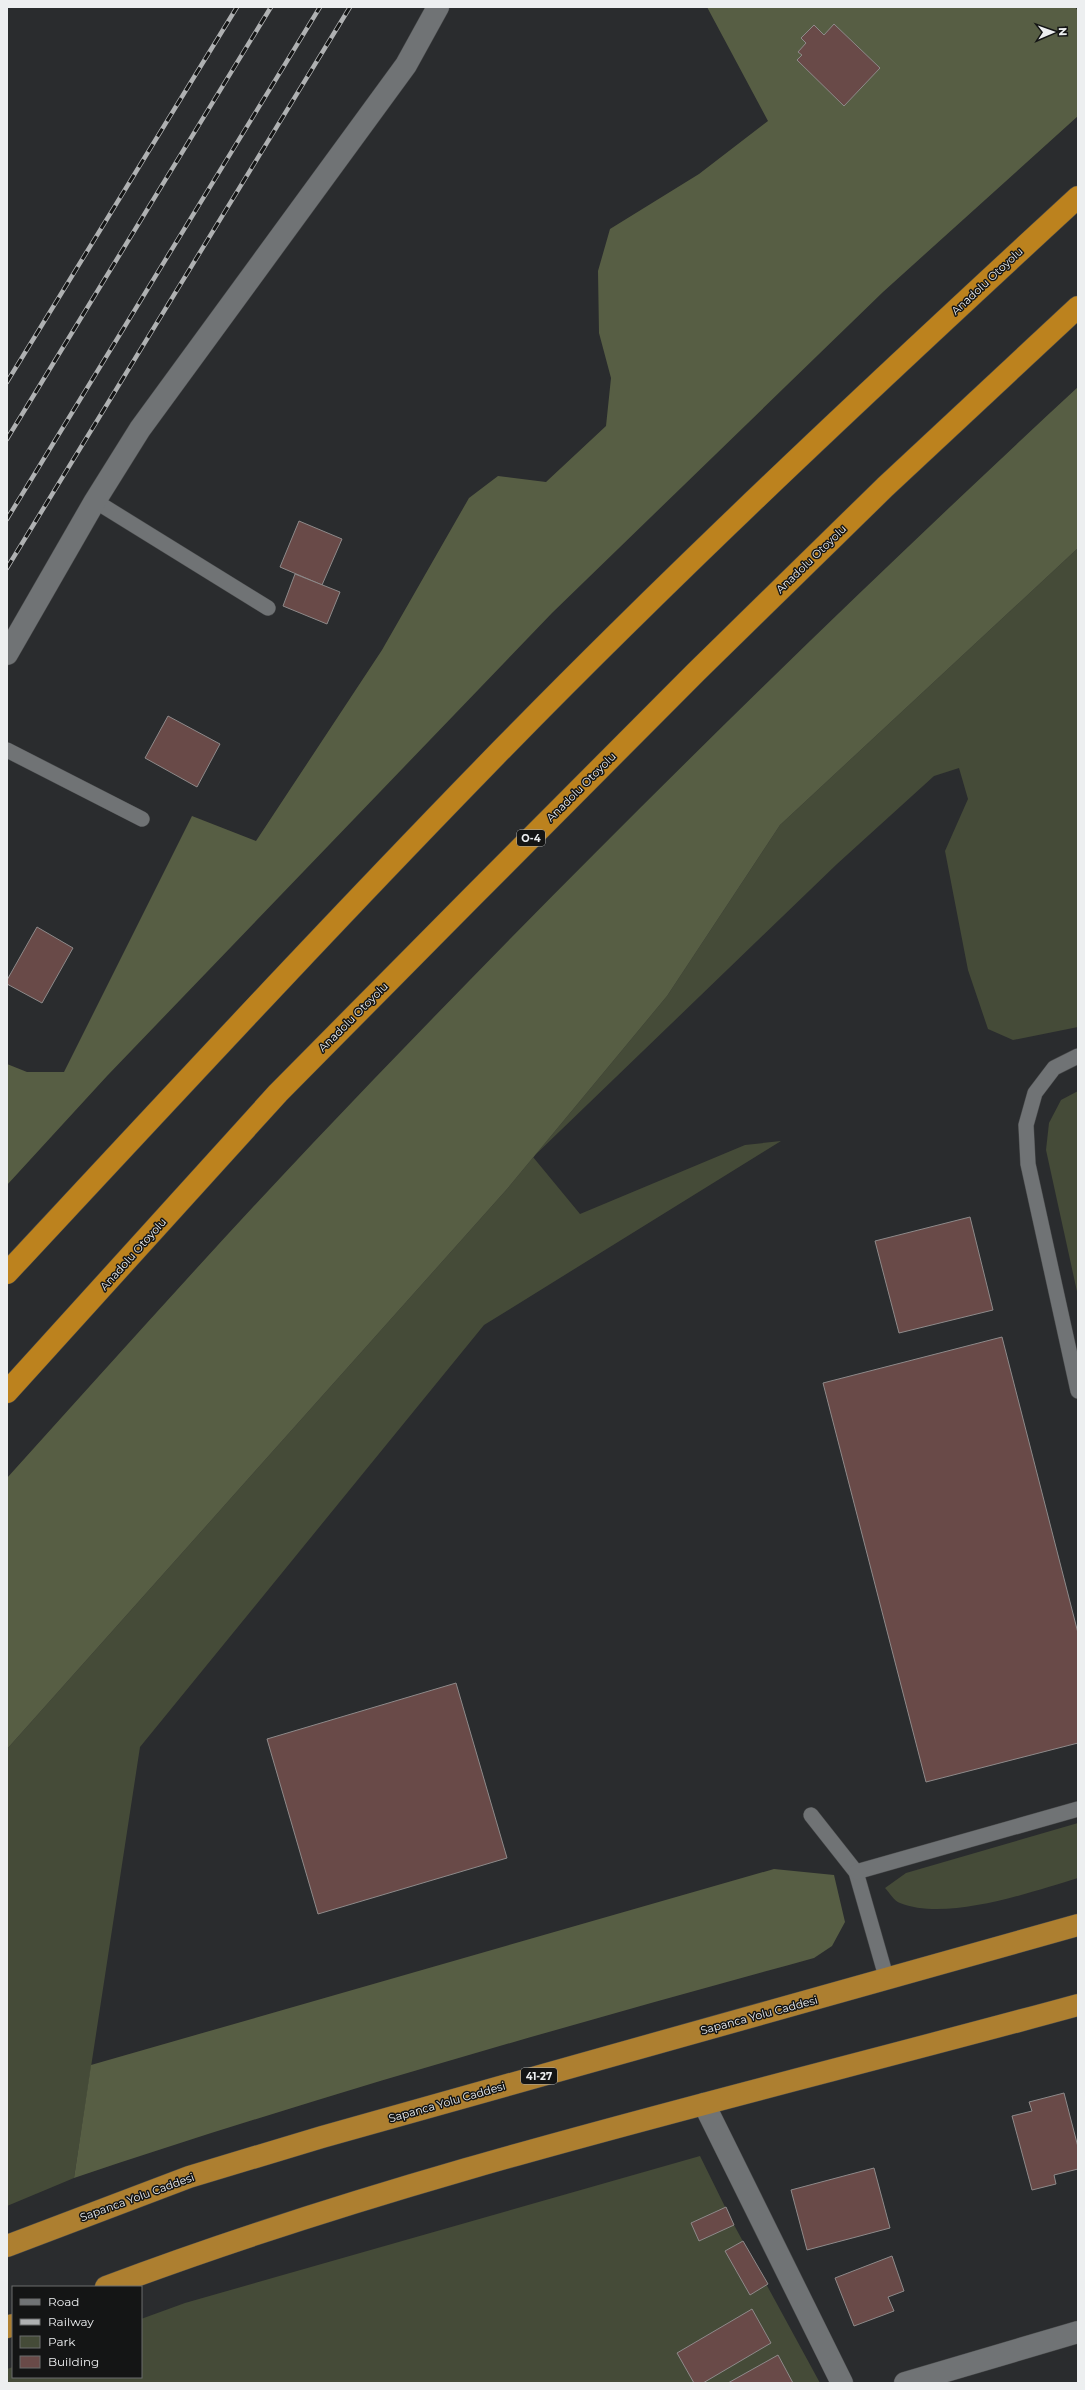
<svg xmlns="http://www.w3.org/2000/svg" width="1085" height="2390" viewBox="0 0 1085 2390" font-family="Montserrat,sans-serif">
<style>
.green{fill:#454b38}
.forest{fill:#575e44}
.building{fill:#694a48;stroke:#8e8a8a}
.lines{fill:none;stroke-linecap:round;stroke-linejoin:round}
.service-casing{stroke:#47494a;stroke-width:16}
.minor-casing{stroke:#47494a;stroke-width:23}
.trunk-casing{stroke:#47494a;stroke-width:23}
.motorway-casing{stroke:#47494a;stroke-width:23}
.service{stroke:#707375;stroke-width:15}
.minor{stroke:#707375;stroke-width:22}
.trunk{stroke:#ad7f30;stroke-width:22}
.motorway{stroke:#bc821e;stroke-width:22}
.rail-casing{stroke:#afb1b2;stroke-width:4.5}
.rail{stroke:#141515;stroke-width:3;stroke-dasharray:9;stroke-linecap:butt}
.labels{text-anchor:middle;stroke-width:3;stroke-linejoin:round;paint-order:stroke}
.shield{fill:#141515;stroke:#acaeae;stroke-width:1}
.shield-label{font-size:10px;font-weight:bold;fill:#edeff0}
.street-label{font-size:11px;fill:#edeff0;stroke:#141515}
</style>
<rect width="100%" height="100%" fill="#2a2c2e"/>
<g class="green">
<polygon points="1078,548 1078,1027 1013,1040 988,1029 968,970 945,851 968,799 959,768 934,776 837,864 533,1157 580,1214 745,1145 781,1141 484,1325 140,1747 74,2178 7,2206 7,1749 507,1189 667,996 780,825"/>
<polygon points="1078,1091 1078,1296 1046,1150 1049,1123 1061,1100"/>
<path d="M1078,1823V1878C1031,1892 947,1922 900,1903C894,1901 889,1892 885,1888L906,1873Z"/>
<polygon points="700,2156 734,2225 820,2383 7,2383 7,2369 13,2367 13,2377 141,2377 141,2319 185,2303"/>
</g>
<g class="forest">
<polygon points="707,7 1075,7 1078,11 1078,116 883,292 552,613 107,1076 7,1185 7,1064 27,1072 64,1072 192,816 256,841 382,650 469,498 498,476 546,482 606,426 611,378 599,333 598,271 610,229 699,174 768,121"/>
<path d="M1078,387V548L780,825L667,996L507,1189L7,1749V1478C108,1366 209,1253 313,1143C560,883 815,631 1078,387Z"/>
<path d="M774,1869L834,1875L845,1922L832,1946L814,1958C566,2026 318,2096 74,2178L91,2065Z"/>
</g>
<g class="building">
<polygon points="834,24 880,68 844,106 797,60 802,55 798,52 806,43 801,38 814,25 824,35"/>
<polygon points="299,521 342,539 322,585 280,567"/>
<polygon points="295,574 340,592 327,624 283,606"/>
<polygon points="168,716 220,744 197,787 145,758"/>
<polygon points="37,927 73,948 42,1003 7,984 7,980"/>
<polygon points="970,1217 993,1310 899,1333 875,1241"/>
<polygon points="1002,1337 1078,1633 1078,1743 926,1782 823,1383"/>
<polygon points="456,1683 507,1858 318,1914 267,1739"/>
<polygon points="1064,2093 1078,2147 1078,2169 1054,2175 1056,2184 1032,2190 1012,2116 1032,2111 1029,2102"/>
<polygon points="874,2168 890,2228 807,2250 791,2190"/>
<polygon points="726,2207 734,2225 699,2241 691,2223"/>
<polygon points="743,2241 768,2284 750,2295 725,2251"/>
<polygon points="892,2256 904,2291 888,2297 894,2311 854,2326 835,2278"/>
<polygon points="752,2309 771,2343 703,2383 694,2383 677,2353"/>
<polygon points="778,2355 793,2383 728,2383"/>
</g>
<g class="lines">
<g class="service-casing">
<g id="service">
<polyline points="95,501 268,608"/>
<polyline points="7,750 142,819"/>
<polyline points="1078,1056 1054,1068 1035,1093 1026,1125 1028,1164 1078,1391"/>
<polyline points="811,1815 856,1872 887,1980"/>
<polyline points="856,1872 1078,1809"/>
</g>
</g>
<g class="minor-casing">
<g id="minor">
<polyline points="7,654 95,501 140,429 406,65 438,7"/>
<polyline points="704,2104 842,2383"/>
<polyline points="905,2383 1078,2332"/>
</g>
</g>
<g class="trunk-casing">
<g id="trunk">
<polyline points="7,2246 189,2177 322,2137 1078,1925"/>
<path d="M106,2287C422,2168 753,2094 1078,2005"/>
<polyline points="7,2327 13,2325"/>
</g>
</g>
<g class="motorway-casing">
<g id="motorway">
<path d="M7,1273C172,1096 336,919 505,746C690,557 884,376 1078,197"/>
<polyline points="7,1392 278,1093 473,896 696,672 885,487 1078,307"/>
</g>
</g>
<use href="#service" class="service"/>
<use href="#minor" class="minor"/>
<use href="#trunk" class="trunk"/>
<use href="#motorway" class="motorway"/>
<g class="rail-casing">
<g id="rail">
<polyline points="7,382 237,7"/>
<polyline points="7,439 271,7"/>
<polyline points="7,519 320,7"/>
<polyline points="7,568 350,7"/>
</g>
</g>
<use href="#rail" class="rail"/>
</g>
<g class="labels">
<g class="shield">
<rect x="517" y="830" width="28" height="16" rx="3"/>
<rect x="521" y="2068" width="36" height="16" rx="3"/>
</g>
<g class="shield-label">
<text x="531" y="842">O-4</text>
<text x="539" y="2080">41-27</text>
</g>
<g class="street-label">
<text transform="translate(987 281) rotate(-43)" y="4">Anadolu Otoyolu</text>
<text transform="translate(811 559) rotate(-44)" y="4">Anadolu Otoyolu</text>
<text transform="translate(581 787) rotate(-45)" y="4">Anadolu Otoyolu</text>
<text transform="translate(353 1017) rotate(-45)" y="4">Anadolu Otoyolu</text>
<text transform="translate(133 1254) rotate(-48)" y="4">Anadolu Otoyolu</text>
<text transform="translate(759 2015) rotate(-15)" y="4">Sapanca Yolu Caddesi</text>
<text transform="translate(447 2102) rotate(-16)" y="4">Sapanca Yolu Caddesi</text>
<text transform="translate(137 2197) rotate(-20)" y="4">Sapanca Yolu Caddesi</text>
</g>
</g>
<rect width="1085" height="2390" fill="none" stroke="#edeff0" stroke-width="16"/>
<rect x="12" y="2286" width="130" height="92" fill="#141515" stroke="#6b6c6d"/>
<rect x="20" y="2299" width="20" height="6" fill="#707375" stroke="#6b6c6d"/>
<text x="48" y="2306" font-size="12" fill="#edeff0">Road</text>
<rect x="20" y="2319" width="20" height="6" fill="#afb1b2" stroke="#6b6c6d"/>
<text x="48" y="2326" font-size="12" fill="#edeff0">Railway</text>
<rect x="20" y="2336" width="20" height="12" fill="#454b38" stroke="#6b6c6d"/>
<text x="48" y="2346" font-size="12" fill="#edeff0">Park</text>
<rect x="20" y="2356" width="20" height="12" fill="#694a48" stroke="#6b6c6d"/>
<text x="48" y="2366" font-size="12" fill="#edeff0">Building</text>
<g transform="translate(1053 32) rotate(88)" stroke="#141515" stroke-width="3" paint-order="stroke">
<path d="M0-3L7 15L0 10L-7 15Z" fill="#edeff0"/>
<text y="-6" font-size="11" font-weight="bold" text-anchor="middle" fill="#edeff0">N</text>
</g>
</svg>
